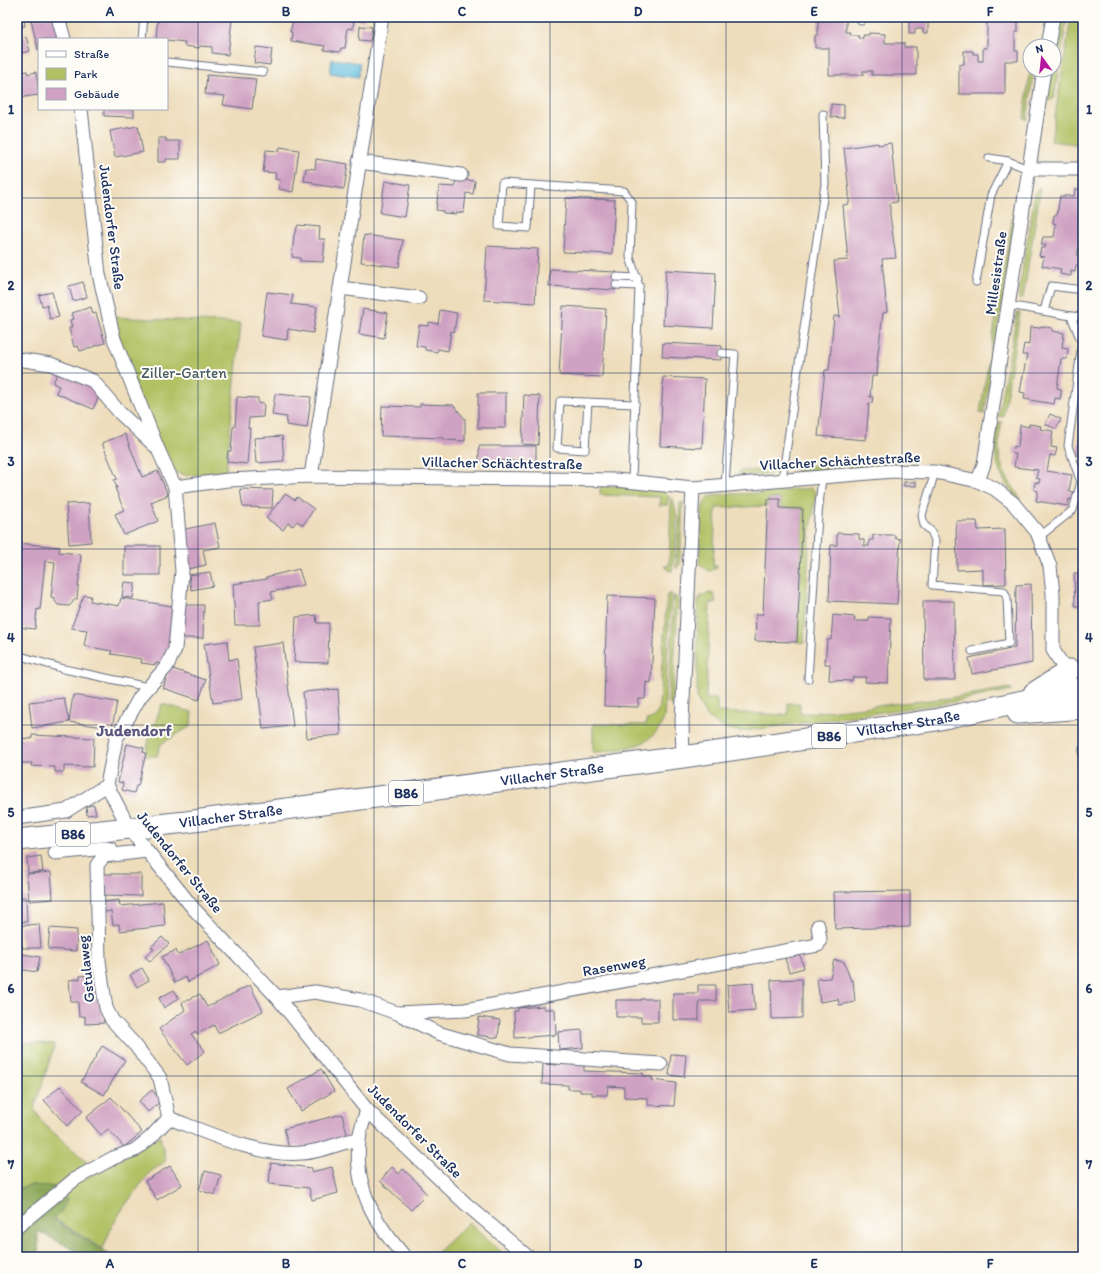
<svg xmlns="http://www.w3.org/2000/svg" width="1100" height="1274" viewBox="0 0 1100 1274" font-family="Itim,sans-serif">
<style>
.green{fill:#b1c164;stroke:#667861}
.forest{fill:#8ca75a;stroke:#546b5c}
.water{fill:#60bede;stroke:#3e769e}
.building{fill:#cfa1c2}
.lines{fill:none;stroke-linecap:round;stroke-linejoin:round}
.service-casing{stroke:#656c7f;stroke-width:9}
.minor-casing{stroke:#656c7f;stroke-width:15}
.primary-casing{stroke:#656c7f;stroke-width:23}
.service{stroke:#fff;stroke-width:7}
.minor{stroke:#fff;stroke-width:13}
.primary{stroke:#fff;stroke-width:21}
.grid{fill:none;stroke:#1b2f5e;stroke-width:1;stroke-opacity:0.55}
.labels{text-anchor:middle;stroke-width:4;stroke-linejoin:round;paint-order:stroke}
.shield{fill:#fdfcf7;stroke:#5f6c8c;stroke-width:1}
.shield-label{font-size:14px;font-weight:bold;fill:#1b2f5e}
.street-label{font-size:15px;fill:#1b2f5e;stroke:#fdfcf7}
.park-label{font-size:15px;fill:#485b60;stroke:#fdfcf7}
.quarter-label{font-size:17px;font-weight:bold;fill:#5a5781;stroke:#fdfcf7}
.neatline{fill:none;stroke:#1b2f5e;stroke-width:1.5}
.grid-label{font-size:13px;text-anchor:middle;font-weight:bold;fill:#1b2f5e}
</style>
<rect width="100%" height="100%" fill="#fdfcf7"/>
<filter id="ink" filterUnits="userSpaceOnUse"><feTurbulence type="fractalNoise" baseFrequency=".025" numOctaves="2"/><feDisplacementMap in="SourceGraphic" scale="8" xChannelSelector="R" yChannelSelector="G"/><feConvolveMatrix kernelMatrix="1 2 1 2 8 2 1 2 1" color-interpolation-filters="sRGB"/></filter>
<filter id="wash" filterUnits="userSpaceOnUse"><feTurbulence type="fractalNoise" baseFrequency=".012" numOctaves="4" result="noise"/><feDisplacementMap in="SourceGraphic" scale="16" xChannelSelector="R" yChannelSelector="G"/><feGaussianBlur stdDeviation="0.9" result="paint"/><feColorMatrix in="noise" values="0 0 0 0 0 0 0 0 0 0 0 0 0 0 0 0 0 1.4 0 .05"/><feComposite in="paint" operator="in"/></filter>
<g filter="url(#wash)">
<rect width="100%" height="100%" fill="#edb"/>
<g class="green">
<polygon points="1061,17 1067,17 1054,98 1049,101 1047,93 1049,79 1052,78 1054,70"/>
<polygon points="1071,17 1083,17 1083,145 1051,141"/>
<polygon points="1030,70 1034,70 1027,120 1024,118"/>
<polygon points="1022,186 984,414 980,413 1017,190 1018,187"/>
<polygon points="1039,188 1040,192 1023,298 1020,300 1018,297 1035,194"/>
<polygon points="1017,313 1020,313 1003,417 998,416"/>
<polygon points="109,317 241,323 226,471 188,476 167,470"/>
<path d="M997,422H1002C997,443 997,461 1008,479C1012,486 1019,494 1020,500C1016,498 1013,493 1010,489C993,467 994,448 997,422Z"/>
<polygon points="896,459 897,464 801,471 797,471 793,467"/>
<polygon points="776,469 770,474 738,476 740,471"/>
<polygon points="600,485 664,490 665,494 669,496 667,505 659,505 660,497 600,495"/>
<polygon points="812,488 816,492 809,544 804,643 797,642 803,509 780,508 780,499 768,499 767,506 716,508 713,566 717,566 717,568 709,571 699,564 702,510 704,504 708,497 723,494 763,493"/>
<path d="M671,498C681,507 674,557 672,571H670L664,566H669Z"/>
<polygon points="683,502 680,564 676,569 680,503"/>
<path d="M671,593L664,718C653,750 621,748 593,753V724L646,725V720C655,719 657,713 659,705L667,595Z"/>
<path d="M709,593L714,594L716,603H710L706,699H717V712L788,715V703L800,704V714L949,698L1010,688L1012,690L947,703L743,731C721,731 703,719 697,697L698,601L701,596Z"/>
<polygon points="674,595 678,600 672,706 668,703"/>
<polygon points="162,704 192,712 191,726 161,744 157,756 145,756 150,736"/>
<polygon points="17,1042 55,1044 34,1109 44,1124 88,1163 55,1187 32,1185 17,1189"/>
<polygon points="160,1136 166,1161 150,1172 123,1208 111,1228 103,1249 53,1218 61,1212 62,1194 80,1181"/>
<polygon points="469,1222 507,1257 432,1257"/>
</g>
<path class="forest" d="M32,1185L55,1187L67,1200L61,1212L53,1219L113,1257H88L38,1231C37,1241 40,1248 37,1257H17V1189Z"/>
<polygon class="water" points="332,59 360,63 358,77 330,73"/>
<g id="blocks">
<g class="building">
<polygon points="17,17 24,17 25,26 17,27"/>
<polygon points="41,17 56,17 62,39 39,39 38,50 31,20"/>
<polygon points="158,17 213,17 232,19 228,55 212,53 212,47 200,46 199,48 184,46 185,42 156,39"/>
<polygon points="294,17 319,18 364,17 364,21 354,19 353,29 348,28 345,48 341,48 340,52 324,50 325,46 291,41 292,32 290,32"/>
<polygon points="818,17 846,17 846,32 850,32 850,35 859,35 858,38 863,38 863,35 869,35 869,33 885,34 885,43 904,43 904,47 916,47 916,75 872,75 872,71 863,71 863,75 829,75 829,48 815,48 815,35 818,35"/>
<polygon points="909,17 928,17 928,33 923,33 923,29 915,29 915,34 909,34"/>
<polygon points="987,17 1018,17 1018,32 1015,32 1015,51 1018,51 1018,61 1005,61 1005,94 959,94 959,65 964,64 964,51 973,51 973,54 978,54 978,61 983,61 983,48 987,48"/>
<polygon points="360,26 372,27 370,41 359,40"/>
<polygon points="26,36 30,51 21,53 17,39"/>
<polygon points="256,47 272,49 270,65 254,63"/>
<polygon points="27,71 28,74 36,72 39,95 17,98 17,73"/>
<polygon points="207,75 256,79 252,109 223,105 225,96 205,94"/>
<polygon points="831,104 844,105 844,118 831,117"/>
<polygon points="104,109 134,109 134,117 104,116"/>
<polygon points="138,126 143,152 115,157 110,131"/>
<polygon points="158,138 166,138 166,141 180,141 180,159 166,159 166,162 158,162"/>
<polygon points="878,143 878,145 891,143 897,202 890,203 890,215 896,258 882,259 887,312 883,313 877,361 878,361 877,376 872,376 870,397 873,397 872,403 869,403 866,440 818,436 825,370 829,370 834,316 840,317 834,261 848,260 843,205 849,204 849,192 844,148"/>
<polygon points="280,147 299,150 293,192 279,189 280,180 275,179 276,173 263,172 266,150 279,151"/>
<polygon points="316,159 348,164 344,189 313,184 313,182 304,181 306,168 315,169"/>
<polygon points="456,179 475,181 473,194 466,193 464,213 456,212 456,214 443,213 443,211 436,210 439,186 455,187"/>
<polygon points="385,181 410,185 405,217 380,213"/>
<polygon points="1075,189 1082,190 1081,199 1083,199 1083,243 1080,242 1077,256 1081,257 1080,265 1076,265 1075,272 1071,271 1071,276 1060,274 1061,269 1042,266 1044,257 1039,256 1041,248 1045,248 1046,245 1041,245 1043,237 1054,237 1056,224 1053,223 1054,215 1057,215 1060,196 1074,196"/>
<polygon points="566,198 615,200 612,254 563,252"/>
<polygon points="298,225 320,227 319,239 325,239 323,262 300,261 300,258 292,257 294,235"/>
<polygon points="364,235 403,240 399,267 361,262"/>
<polygon points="487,246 538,249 535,303 484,300"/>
<polygon points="550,269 617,272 616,290 549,286"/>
<polygon points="666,270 716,273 713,328 663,325"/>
<polygon points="83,282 87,297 73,301 69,286"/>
<polygon points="52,292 59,317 50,319 47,305 42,306 39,295"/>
<polygon points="267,292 293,295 291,304 317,307 313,333 288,329 287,340 261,336"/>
<polygon points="563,306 606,309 602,377 559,375"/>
<polygon points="91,307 93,314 96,313 105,343 80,351 78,346 74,347 69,328 72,327 70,320 74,319 72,313"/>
<polygon points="363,309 388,313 384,338 359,334"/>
<polygon points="440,310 457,313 454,332 451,331 448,351 438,349 437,352 425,350 425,347 416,346 419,325 428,326 429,322 438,324"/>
<polygon points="1040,326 1052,328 1052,331 1064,333 1062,348 1068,349 1067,359 1061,359 1057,388 1061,389 1061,393 1060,399 1055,398 1054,404 1024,399 1025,393 1020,392 1027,355 1022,355 1024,344 1029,345 1030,327 1040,328"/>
<polygon points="663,343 722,346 721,360 662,357"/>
<polygon points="58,372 93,388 92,390 100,394 93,409 56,393 59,386 53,383"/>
<polygon points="663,377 705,379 702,448 660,446"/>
<rect x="478" y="393" width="28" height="35"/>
<polygon points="275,394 311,397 307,428 286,425 287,417 272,415"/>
<polygon points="524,395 540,396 538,445 522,444"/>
<polygon points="237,397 258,398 258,403 264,404 263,417 249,418 248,428 250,428 247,464 227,462 228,451 231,451 233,427 235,427"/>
<polygon points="420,404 453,405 465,419 465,441 444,440 444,438 381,436 382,406 420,407"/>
<polygon points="1050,414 1061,419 1056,429 1045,424"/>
<polygon points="1082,414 1083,414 1083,456 1077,455"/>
<polygon points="1029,424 1041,426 1040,429 1053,431 1051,447 1057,448 1055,456 1050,455 1047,471 1072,475 1069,491 1074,492 1073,500 1069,499 1068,506 1036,501 1038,491 1034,490 1035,482 1039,483 1040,479 1036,478 1038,470 1014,467 1016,454 1013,454 1014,446 1018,447 1020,425 1029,427"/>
<polygon points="125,434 142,477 158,471 168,495 151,502 158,521 124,535 115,514 124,510 115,488 117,488 114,480 117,479 102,443"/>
<polygon points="282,436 284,461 256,463 254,438"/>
<polygon points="479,446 536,446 536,460 479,461"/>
<rect x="904" y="482" width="12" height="4"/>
<polygon points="240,489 273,490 272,508 243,507"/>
<polygon points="285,494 295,500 297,497 314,509 303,525 297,521 293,526 288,523 283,530 266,518"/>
<polygon points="768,499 780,499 780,508 803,509 797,642 755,641 756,614 763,614"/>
<polygon points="89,503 91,542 69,544 66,504"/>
<polygon points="956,521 977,521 978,530 1005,529 1006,584 983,585 983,569 957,570"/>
<polygon points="215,523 220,547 203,550 206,565 188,569 181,530"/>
<polygon points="837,533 859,534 859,539 864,540 864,546 869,546 869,540 873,540 873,535 895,535 895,538 900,539 897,604 829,601 831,545 837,545"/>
<polygon points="17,543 60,547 59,552 81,554 77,599 74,599 73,602 69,606 58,605 55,601 55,598 51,597 55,562 45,561 40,610 37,609 35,629 17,627"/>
<rect x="124" y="546" width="36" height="29"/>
<polygon points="299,569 304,585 271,592 273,599 259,601 260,625 235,625 233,584 267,579 266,577"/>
<polygon points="210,572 213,586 191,590 189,575"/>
<polygon points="1074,573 1083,573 1083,606 1075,606"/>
<polygon points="124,582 135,583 133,598 122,597"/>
<polygon points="1031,584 1032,663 972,674 969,658 1015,648 1016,585"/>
<polygon points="84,595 91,596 90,601 119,606 121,598 172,606 171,614 174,615 166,664 156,663 156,665 141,663 142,659 111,654 112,651 84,646 87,630 71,628"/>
<polygon points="607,596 655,598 651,683 646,682 645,699 639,699 638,707 604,706"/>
<polygon points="923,601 954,601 955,680 924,680"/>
<polygon points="183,605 204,605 203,638 183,638"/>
<polygon points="316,615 317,623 329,623 328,663 294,662 296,617"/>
<polygon points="833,615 855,617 854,621 869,621 869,617 891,618 888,683 865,682 866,677 853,677 852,681 829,680 830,664 825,664 827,640 831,640"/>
<polygon points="227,641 229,660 237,659 242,699 213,703 204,644"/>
<polygon points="283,643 293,726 263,729 253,647"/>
<polygon points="170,668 206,680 199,700 163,688"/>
<polygon points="338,689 341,735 307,738 303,692"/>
<polygon points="73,695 117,702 112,728 69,722"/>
<polygon points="64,698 69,722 32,728 29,702"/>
<polygon points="32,735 94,738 93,767 64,766 64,772 55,772 55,767 31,766 32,763 17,763 18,738 32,739"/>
<polygon points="127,744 144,748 143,752 146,753 138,786 136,786 134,793 122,790 123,783 118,782"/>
<rect x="1079" y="747" width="4" height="29"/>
<polygon points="94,805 96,814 87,815 86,806"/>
<polygon points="41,856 43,872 28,873 27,858"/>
<polygon points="51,872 53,899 29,901 27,874"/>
<polygon points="103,874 141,874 141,896 103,895"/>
<polygon points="910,891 910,927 835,929 834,892"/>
<polygon points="17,897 26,897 27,922 17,922"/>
<polygon points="119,900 120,906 163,902 165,926 120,931 119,924 113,925 111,911 103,912 101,902"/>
<polygon points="39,924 41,948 22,948 20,926"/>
<polygon points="50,928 77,930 76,951 48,949"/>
<polygon points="162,937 169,944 150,961 145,957 154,949 151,947"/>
<polygon points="208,940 220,965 188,982 186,977 175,983 162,957 176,950 178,955"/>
<polygon points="17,953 40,957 37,972 17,969"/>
<polygon points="800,955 804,968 789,972 785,958"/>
<polygon points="834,960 844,962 851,981 853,980 855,1002 839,1005 838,999 820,1002 817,979 830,978"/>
<polygon points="142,968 149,980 137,987 130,975"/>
<polygon points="99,974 104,1023 85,1024 85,1016 79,1017 78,1002 71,1002 69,980 80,979 80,976"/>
<polygon points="802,979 802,1018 772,1019 771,980"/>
<polygon points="753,983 755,1010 729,1012 727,985"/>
<polygon points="250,985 263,1011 218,1033 214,1025 197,1034 196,1031 191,1034 205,1051 187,1065 159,1029 185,1010 182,1003 200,994 207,1007"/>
<polygon points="698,985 716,985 716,1001 699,1001 699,1020 673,1020 673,993 698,993"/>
<polygon points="174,990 179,998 164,1008 159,998"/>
<polygon points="641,999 658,999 658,1022 641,1022 641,1017 616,1017 616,1000 641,1000"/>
<polygon points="544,1006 544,1009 555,1009 556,1035 515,1038 514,1011 518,1011 518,1008"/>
<polygon points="479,1017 500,1020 498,1038 477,1035"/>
<polygon points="582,1030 583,1048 559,1050 558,1032"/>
<polygon points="102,1046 125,1060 104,1095 81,1082"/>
<polygon points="671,1054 686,1055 684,1077 669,1075"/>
<polygon points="558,1063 584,1066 584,1071 643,1073 643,1076 652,1077 652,1080 676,1083 674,1106 648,1105 648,1098 624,1097 624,1087 608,1086 607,1095 592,1095 592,1092 580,1092 580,1089 568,1089 568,1085 542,1084 543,1064 557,1065"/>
<polygon points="321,1069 334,1091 301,1111 288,1089"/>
<polygon points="60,1086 83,1111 67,1126 44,1100"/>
<polygon points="152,1090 161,1101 148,1112 139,1101"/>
<polygon points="111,1097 142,1132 124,1147 108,1129 101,1135 86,1118"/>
<polygon points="342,1114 348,1138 301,1150 300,1146 289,1148 284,1129"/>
<polygon points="271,1163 312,1168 311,1172 332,1167 338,1193 312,1200 309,1188 269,1184"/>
<polygon points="170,1166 182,1185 157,1200 145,1181"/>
<polygon points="392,1167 399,1174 403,1169 421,1186 420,1187 427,1194 411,1210 380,1181"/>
<polygon points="205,1171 221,1175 215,1195 199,1190"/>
</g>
</g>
</g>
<g filter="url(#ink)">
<use href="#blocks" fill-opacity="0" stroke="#656c7f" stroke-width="1"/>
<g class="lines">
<g class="service-casing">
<g id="service">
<polyline points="861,17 861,21"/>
<polyline points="142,39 144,17"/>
<polyline points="167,62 263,72"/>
<polyline points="989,158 1008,161"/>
<polyline points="531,185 528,228 499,226 502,183 624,191 632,202 630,257 639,286 632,481"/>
<polyline points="616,277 638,278"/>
<polyline points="976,282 991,195 1008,161 1028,169"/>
<polyline points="616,285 639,286"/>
<polyline points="1008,305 1071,316 1082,343 1068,446 1081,482 1073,510 1039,537"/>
<polyline points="1044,311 1051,286 1083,290"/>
<polyline points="1071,316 1083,317"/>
<polyline points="721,353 735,354 725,484"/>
<polyline points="588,402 585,450 557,448 560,401 635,404"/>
<polyline points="935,472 922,515 924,525 931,531 935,540 932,585 1004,591 1007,598 1009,643 972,651"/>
<polyline points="782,480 825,184 823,114"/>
<polyline points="17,655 64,669 148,687"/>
<polyline points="808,679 818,515 822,477"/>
</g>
</g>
<g class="minor-casing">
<g id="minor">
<polyline points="58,17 64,39"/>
<polyline points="1048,46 1053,17"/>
<polyline points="81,109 99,274 114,339 157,447 175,487 182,571 175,649 167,666 140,697 116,739 107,785 129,828 193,908 277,997 367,1110 466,1204 528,1257"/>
<polyline points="359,162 461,175"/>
<polyline points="1028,169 1083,169"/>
<polyline points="340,288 419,298"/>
<polyline points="17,359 51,364 93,381 120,413 154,445"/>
<polyline points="311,476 382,17"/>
<polyline points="978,481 984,464 1044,70"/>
<polyline points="175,487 228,480 311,476 616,480 693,488 893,471 935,472 978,481 995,489 1013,503 1037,532 1050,566 1053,594 1053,650 1061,663 1070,670"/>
<polyline points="683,757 682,721 693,488"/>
<polyline points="17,818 66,811 107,785"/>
<polyline points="147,851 104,856 97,865 99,961 106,1008 112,1020 135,1045 160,1078 169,1118"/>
<polyline points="55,853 106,848 111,849 112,854"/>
<polyline points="277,997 315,992 360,1000 397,1013 465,1010 818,945 820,939 818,926"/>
<polyline points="399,1014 438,1033 510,1054 661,1064"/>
<path d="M367,1110C364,1119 360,1130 359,1140C354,1188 374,1222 405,1257"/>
<path d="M169,1118C208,1133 260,1157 302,1153C322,1152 340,1142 359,1139"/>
<polyline points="17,1227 75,1179 113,1158 135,1150 150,1138 169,1118"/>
</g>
</g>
<g class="primary-casing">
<g id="primary">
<polyline points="1034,693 1070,670"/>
<polyline points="1018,713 1083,708"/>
<path id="s1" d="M17,840L186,822L683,757L935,720L1083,688"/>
</g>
</g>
<use href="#service" class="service"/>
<use href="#minor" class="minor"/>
<use href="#primary" class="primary"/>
</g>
</g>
<path class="grid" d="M198,17V1257M374,17V1257M550,17V1257M726,17V1257M902,17V1257M17,198H1083M17,373H1083M17,549H1083M17,725H1083M17,901H1083M17,1076H1083"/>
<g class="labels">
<g class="shield">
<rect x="812" y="724" width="34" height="24" rx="3"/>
<rect x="389" y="781" width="34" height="24" rx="3"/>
<rect x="56" y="822" width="34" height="24" rx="3"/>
</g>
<g class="shield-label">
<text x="829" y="741">B86</text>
<text x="406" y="798">B86</text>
<text x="73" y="839">B86</text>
</g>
<g class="street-label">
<text transform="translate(112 227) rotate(83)" y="5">Judendorfer Straße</text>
<text transform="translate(996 273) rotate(-82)" y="5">Millesistraße</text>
<text transform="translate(840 461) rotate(-3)" y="5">Villacher Schächtestraße</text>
<text transform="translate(502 463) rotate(1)" y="5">Villacher Schächtestraße</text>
<text dy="5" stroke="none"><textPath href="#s1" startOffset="899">Villacher Straße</textPath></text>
<text dy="5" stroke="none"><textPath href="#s1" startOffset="539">Villacher Straße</textPath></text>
<text dy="5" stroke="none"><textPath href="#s1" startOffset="215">Villacher Straße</textPath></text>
<text transform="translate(180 862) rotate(51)" y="5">Judendorfer Straße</text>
<text transform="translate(614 966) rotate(-10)" y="5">Rasenweg</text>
<text transform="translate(86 969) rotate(-96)" y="5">Gstulaweg</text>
<text transform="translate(415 1131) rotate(45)" y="5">Judendorfer Straße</text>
</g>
<g class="park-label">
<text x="184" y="378">Ziller-Garten</text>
</g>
<g class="quarter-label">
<text x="134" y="736">Judendorf</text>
</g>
</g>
<rect width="1100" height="1274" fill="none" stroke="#fdfcf7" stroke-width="44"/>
<rect x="38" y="38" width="130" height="72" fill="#fdfcf7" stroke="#a3aaba"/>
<rect x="46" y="51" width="20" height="6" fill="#ffffff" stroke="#a3aaba"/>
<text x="74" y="58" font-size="12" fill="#1b2f5e">Straße</text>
<rect x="46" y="68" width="20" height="12" fill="#b1c164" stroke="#a3aaba"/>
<text x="74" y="78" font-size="12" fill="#1b2f5e">Park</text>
<rect x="46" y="88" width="20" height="12" fill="#cfa1c2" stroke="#a3aaba"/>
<text x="74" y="98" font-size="12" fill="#1b2f5e">Gebäude</text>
<g transform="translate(1042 58) rotate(345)"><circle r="19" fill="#fdfcf7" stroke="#a3aaba"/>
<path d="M0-3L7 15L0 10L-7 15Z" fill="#b5179e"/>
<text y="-6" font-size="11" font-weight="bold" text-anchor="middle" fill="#1b2f5e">N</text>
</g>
<rect x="22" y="22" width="1056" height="1230" class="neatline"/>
<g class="grid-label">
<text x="110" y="16">A</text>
<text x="286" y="16">B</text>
<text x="462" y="16">C</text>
<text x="638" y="16">D</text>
<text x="814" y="16">E</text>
<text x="990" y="16">F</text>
<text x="11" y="114">1</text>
<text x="1089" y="114">1</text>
<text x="11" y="290">2</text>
<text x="1089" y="290">2</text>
<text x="11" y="466">3</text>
<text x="1089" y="466">3</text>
<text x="11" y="642">4</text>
<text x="1089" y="642">4</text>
<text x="11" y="817">5</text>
<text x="1089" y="817">5</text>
<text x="11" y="993">6</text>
<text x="1089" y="993">6</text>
<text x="11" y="1169">7</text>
<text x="1089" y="1169">7</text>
<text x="110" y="1268">A</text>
<text x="286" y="1268">B</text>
<text x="462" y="1268">C</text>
<text x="638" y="1268">D</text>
<text x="814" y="1268">E</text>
<text x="990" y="1268">F</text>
</g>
</svg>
